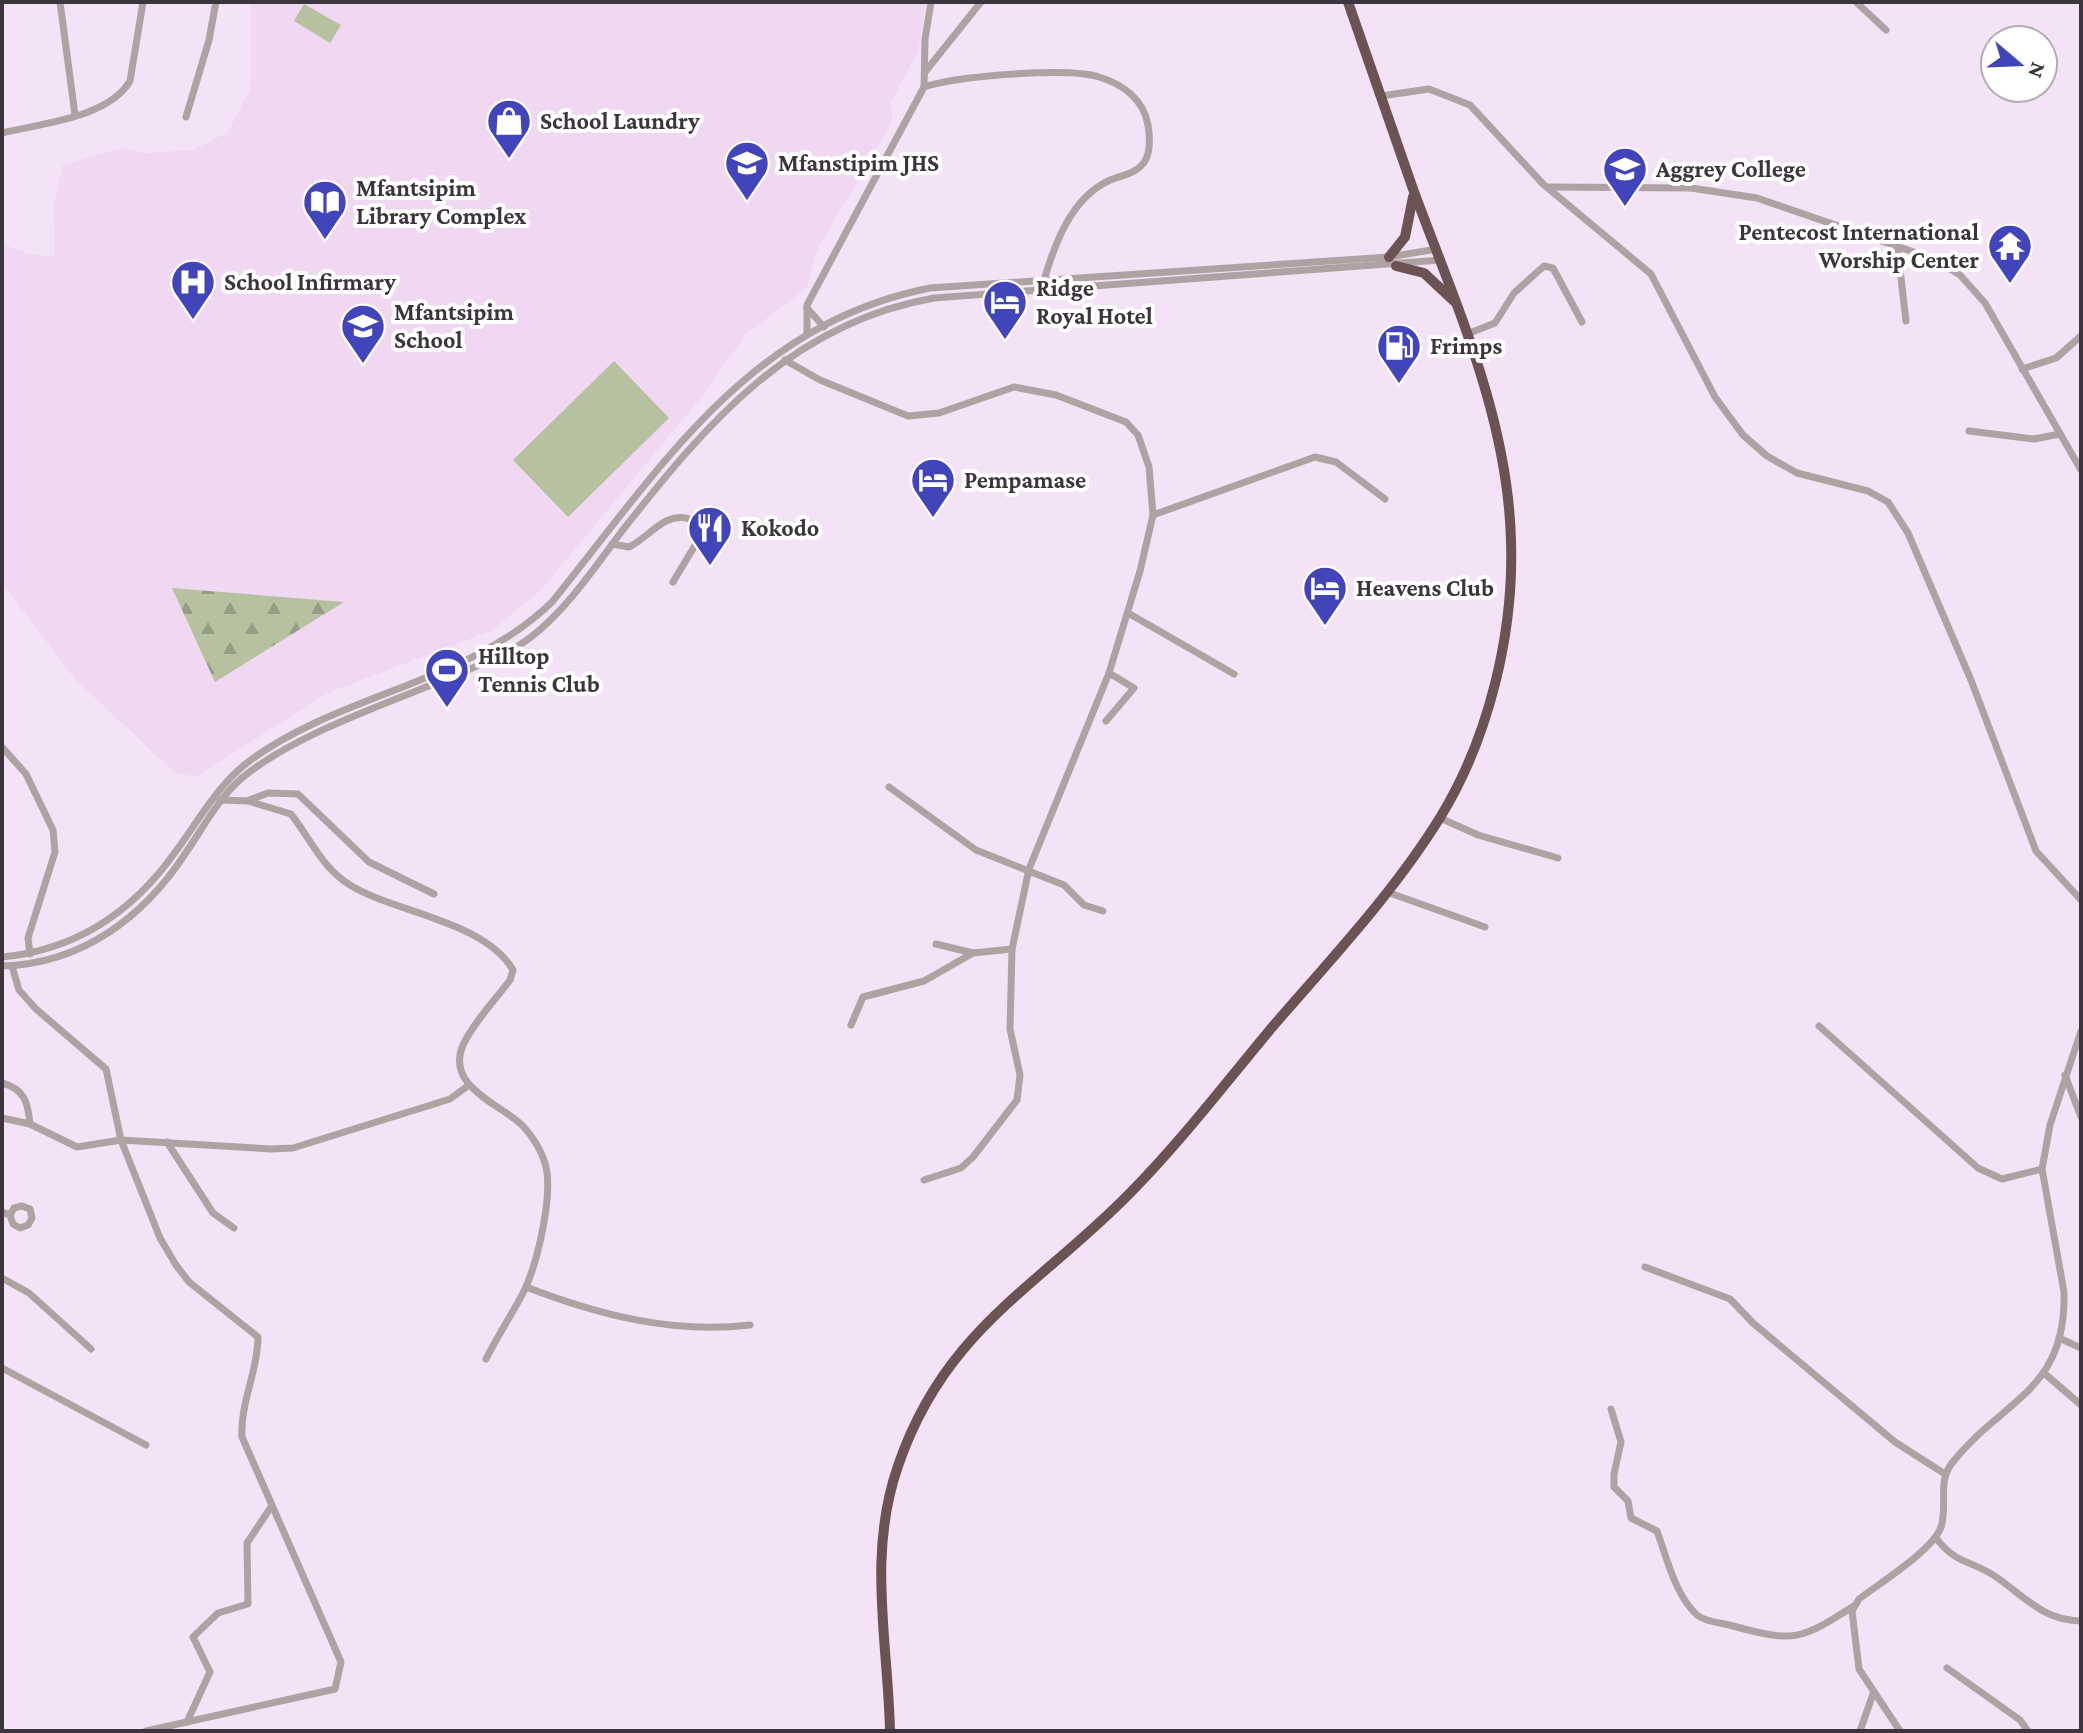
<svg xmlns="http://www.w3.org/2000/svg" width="2083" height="1733" viewBox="0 0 2083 1733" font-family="'Crimson Pro',serif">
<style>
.built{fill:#f0d8f3}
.forest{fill:url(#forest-firs)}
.park{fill:#b6c1a0}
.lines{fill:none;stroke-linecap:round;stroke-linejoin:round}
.minor{stroke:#afa2a2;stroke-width:7}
.highway{stroke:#6b5253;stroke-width:10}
.labels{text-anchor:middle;stroke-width:8;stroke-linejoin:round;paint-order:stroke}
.poi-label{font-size:24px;font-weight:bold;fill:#3c353d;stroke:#fff;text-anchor:start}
</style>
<defs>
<pattern id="forest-firs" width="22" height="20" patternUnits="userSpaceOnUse" patternTransform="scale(2)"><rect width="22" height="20" fill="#b6c1a0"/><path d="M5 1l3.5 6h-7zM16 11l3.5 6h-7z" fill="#959e84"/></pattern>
</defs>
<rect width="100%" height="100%" fill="#f4e2f6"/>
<polygon class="built" points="251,2 926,2 918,51 891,102 892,122 815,254 807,288 746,334 703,395 540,591 491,631 327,693 196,777 175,773 75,679 2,583 2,244 29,254 55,257 54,203 63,165 122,148 145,153 193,150 228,132 251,87"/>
<polygon class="forest" points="172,588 344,602 215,682"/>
<g class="park">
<polygon points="304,4 341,25 330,43 294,21"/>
<polygon points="614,361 669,418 568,517 513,460"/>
</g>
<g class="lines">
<g class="minor">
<polyline points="60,2 75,115"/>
<polyline points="1856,2 1886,30"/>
<polyline points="925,72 981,2"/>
<polyline points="924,87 925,39 931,2"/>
<polyline points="1381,96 1429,89 1470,105 1543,184 1651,274 1715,397 1743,435 1767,456 1797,473 1868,491 1888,502 1908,533 1971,680 2036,851 2081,900"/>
<polyline points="186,117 209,40 216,2"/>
<path d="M2,133C42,123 108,118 130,81L143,2"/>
<polyline points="1550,187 1691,188 1757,198 1934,259 1960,275 1985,303 2081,470"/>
<polyline points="1897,243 1906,321"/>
<polyline points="807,308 824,327"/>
<path d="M807,334V305L924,87C956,76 1068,67 1099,77C1123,84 1144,100 1148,125C1150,137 1151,150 1145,161C1137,174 1121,175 1108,181C1071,199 1055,243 1044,280"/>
<polyline points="1467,334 1495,323 1514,293 1544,266 1553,268 1582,322"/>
<polyline points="785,360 820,380 908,416 939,413 1014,387 1056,395 1126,422 1138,435 1149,467 1153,515 1140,571 1109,673 1029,869 1012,949 1010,1029 1020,1075 1017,1100 973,1157 961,1168 924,1180"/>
<polyline points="2022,369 2056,358 2081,336"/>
<polyline points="1969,431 2034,439 2060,434"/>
<polyline points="1153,515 1315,457 1336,462 1385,499"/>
<path d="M612,544L629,547C650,537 664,511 690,519L700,537L673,582"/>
<polyline points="1128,613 1234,674"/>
<polyline points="1106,721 1134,688 1109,673"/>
<polyline points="2,747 26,774 53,830 55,852 28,938 30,954"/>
<polyline points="889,787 976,850 1064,885 1084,905 1103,911"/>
<path d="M220,800L248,801L291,814C310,838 322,868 350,885C393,912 485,921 513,970L510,980C495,1000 474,1022 463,1045C445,1087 501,1104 523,1126C532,1136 541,1150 545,1163C554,1193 538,1260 525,1289C513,1313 498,1335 486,1359"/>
<polyline points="249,800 268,793 298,794 369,862 434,894"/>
<polyline points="1440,818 1478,835 1558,858"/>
<polyline points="1387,892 1485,927"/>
<polyline points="936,944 973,953"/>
<path d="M2,957C77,950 133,912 176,851C199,820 217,786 248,762C340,693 468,684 552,602C660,469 748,324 930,288L1389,257L1437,249"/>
<path d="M2,966C81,964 143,918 185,854C203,828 219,797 243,777C297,733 391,702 456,675C481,664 509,654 531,637C567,609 595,567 622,531C707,423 791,323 934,298L1441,260"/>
<path d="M12,966L19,990L36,1009L106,1069L121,1140L160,1238L176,1265L189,1282L258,1337C258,1371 240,1403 242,1437L341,1662L335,1689L146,1731"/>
<polyline points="851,1025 863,997 924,981 973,953 1012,949"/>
<polyline points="1819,1026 1978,1168 2002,1179 2042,1169"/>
<polyline points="2065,1075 2081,1117"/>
<path d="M2,1083C25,1089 28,1103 30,1124"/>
<polyline points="2,1118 30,1124 77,1147 121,1140 271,1149 293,1148 450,1099 469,1085"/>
<polyline points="167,1142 213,1213 234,1228"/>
<polyline points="2,1212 10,1215 13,1224 20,1228 28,1225 32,1218 30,1209 22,1206 14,1208 10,1215"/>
<polyline points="1645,1267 1730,1299 1753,1323 1895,1442 1945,1474"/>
<polyline points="2,1278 29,1293 91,1349"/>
<path d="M526,1287C599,1315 672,1334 750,1325"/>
<polyline points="2059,1338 2081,1348"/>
<polyline points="2,1368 146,1445"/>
<polyline points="2044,1373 2081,1405"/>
<path d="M1611,1409L1621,1442L1614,1474V1487L1628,1501L1631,1518L1657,1531C1667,1558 1675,1595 1697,1615C1705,1622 1723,1623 1733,1626C1795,1643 1800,1640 1854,1606"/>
<path d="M1936,1538C1957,1566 1974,1560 1999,1579C2027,1599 2044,1620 2081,1621"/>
<polyline points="1947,1668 2020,1720 2028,1731"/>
<polyline points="187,1722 210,1672 193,1637 218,1613 248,1604 247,1543 271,1507"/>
<polyline points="1860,1731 1873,1694"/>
<path d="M1900,1731L1859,1669L1852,1611L1859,1599C1880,1583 1933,1550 1941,1527C1948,1505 1937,1482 1952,1463C2001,1400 2067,1392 2064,1292L2042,1169L2050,1125L2081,1031"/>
</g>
<g class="highway">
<polyline points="1389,257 1405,237 1413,197"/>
<polyline points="1396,266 1424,273 1454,301"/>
<path d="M890,1731C888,1641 867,1555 898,1466C945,1328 1039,1287 1132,1191C1183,1139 1228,1080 1274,1025C1332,958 1395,891 1441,816C1489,737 1514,633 1511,541C1508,417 1455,303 1413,189C1391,127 1370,64 1348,2"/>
</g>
</g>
<defs>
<g id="shop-pin" transform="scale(2.3)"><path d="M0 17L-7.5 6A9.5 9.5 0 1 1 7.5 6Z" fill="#4244b9" stroke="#fff"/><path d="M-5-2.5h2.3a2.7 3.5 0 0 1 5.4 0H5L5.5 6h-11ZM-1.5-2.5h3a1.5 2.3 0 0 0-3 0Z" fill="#fff"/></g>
<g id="school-pin" transform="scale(2.3)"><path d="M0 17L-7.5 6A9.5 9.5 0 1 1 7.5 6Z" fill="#4244b9" stroke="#fff"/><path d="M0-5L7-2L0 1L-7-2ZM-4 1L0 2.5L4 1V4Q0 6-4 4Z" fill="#fff"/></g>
<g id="library-pin" transform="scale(2.3)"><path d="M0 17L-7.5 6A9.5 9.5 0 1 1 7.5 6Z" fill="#4244b9" stroke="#fff"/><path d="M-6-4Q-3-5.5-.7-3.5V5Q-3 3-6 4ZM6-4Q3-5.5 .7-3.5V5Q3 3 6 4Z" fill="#fff"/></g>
<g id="temple-pin" transform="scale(2.3)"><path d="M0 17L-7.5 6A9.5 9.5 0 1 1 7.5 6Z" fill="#4244b9" stroke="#fff"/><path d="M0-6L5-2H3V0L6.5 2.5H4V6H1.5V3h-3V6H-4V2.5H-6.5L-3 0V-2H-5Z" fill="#fff"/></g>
<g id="hospital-pin" transform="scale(2.3)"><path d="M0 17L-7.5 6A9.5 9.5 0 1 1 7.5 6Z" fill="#4244b9" stroke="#fff"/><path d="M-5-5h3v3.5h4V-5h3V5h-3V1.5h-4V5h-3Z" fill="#fff"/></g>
<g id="hotel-pin" transform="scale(2.3)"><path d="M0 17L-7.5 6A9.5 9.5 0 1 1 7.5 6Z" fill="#4244b9" stroke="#fff"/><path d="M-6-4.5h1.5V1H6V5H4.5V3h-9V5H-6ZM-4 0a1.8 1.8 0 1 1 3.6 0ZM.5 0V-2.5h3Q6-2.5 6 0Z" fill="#fff"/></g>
<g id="fuel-pin" transform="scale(2.3)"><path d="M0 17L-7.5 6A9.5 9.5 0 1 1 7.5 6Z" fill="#4244b9" stroke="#fff"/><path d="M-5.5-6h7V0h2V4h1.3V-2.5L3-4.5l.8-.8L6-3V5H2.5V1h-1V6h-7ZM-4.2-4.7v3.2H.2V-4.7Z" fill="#fff"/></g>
<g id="restaurant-pin" transform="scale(2.3)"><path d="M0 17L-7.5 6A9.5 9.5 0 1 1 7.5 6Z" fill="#4244b9" stroke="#fff"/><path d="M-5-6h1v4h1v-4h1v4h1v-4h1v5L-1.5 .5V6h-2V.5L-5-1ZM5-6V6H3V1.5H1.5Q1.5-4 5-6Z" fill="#fff"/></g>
<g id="stadium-pin" transform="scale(2.3)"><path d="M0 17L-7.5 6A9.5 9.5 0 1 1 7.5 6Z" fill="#4244b9" stroke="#fff"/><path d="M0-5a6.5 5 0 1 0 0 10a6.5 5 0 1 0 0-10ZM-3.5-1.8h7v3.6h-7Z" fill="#fff"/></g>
</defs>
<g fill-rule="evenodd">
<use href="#shop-pin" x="509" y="121"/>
<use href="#school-pin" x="747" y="163"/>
<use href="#school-pin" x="1625" y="169"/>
<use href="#library-pin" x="325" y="202"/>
<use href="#temple-pin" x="2010" y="246"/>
<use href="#hospital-pin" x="193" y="282"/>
<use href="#hotel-pin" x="1005" y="302"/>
<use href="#school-pin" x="363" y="326"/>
<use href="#fuel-pin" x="1399" y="346"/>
<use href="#hotel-pin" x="933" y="480"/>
<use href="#restaurant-pin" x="710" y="528"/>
<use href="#hotel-pin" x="1325" y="588"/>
<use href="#stadium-pin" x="447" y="670"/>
</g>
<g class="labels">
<g class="poi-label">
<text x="540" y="129">School Laundry</text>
<text x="778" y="171">Mfanstipim JHS</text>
<text x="1656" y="177">Aggrey College</text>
<text x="356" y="196">Mfantsipim<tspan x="356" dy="28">Library Complex</tspan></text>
<text x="1979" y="240" text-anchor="end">Pentecost International<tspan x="1979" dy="28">Worship Center</tspan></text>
<text x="224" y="290">School Infirmary</text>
<text x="1036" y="296">Ridge<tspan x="1036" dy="28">Royal Hotel</tspan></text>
<text x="394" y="320">Mfantsipim<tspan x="394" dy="28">School</tspan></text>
<text x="1430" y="354">Frimps</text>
<text x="964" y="488">Pempamase</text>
<text x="741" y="536">Kokodo</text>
<text x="1356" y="596">Heavens Club</text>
<text x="478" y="664">Hilltop<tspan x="478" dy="28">Tennis Club</tspan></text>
</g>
</g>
<rect width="2083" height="1733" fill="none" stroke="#3c353d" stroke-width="8"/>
<g transform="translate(2019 64) rotate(109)"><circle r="38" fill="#ffffff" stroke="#b1aeb1" stroke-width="2"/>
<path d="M0-6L14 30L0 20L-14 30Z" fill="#4244b9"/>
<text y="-12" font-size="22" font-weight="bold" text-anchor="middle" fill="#3c353d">N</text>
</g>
</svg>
